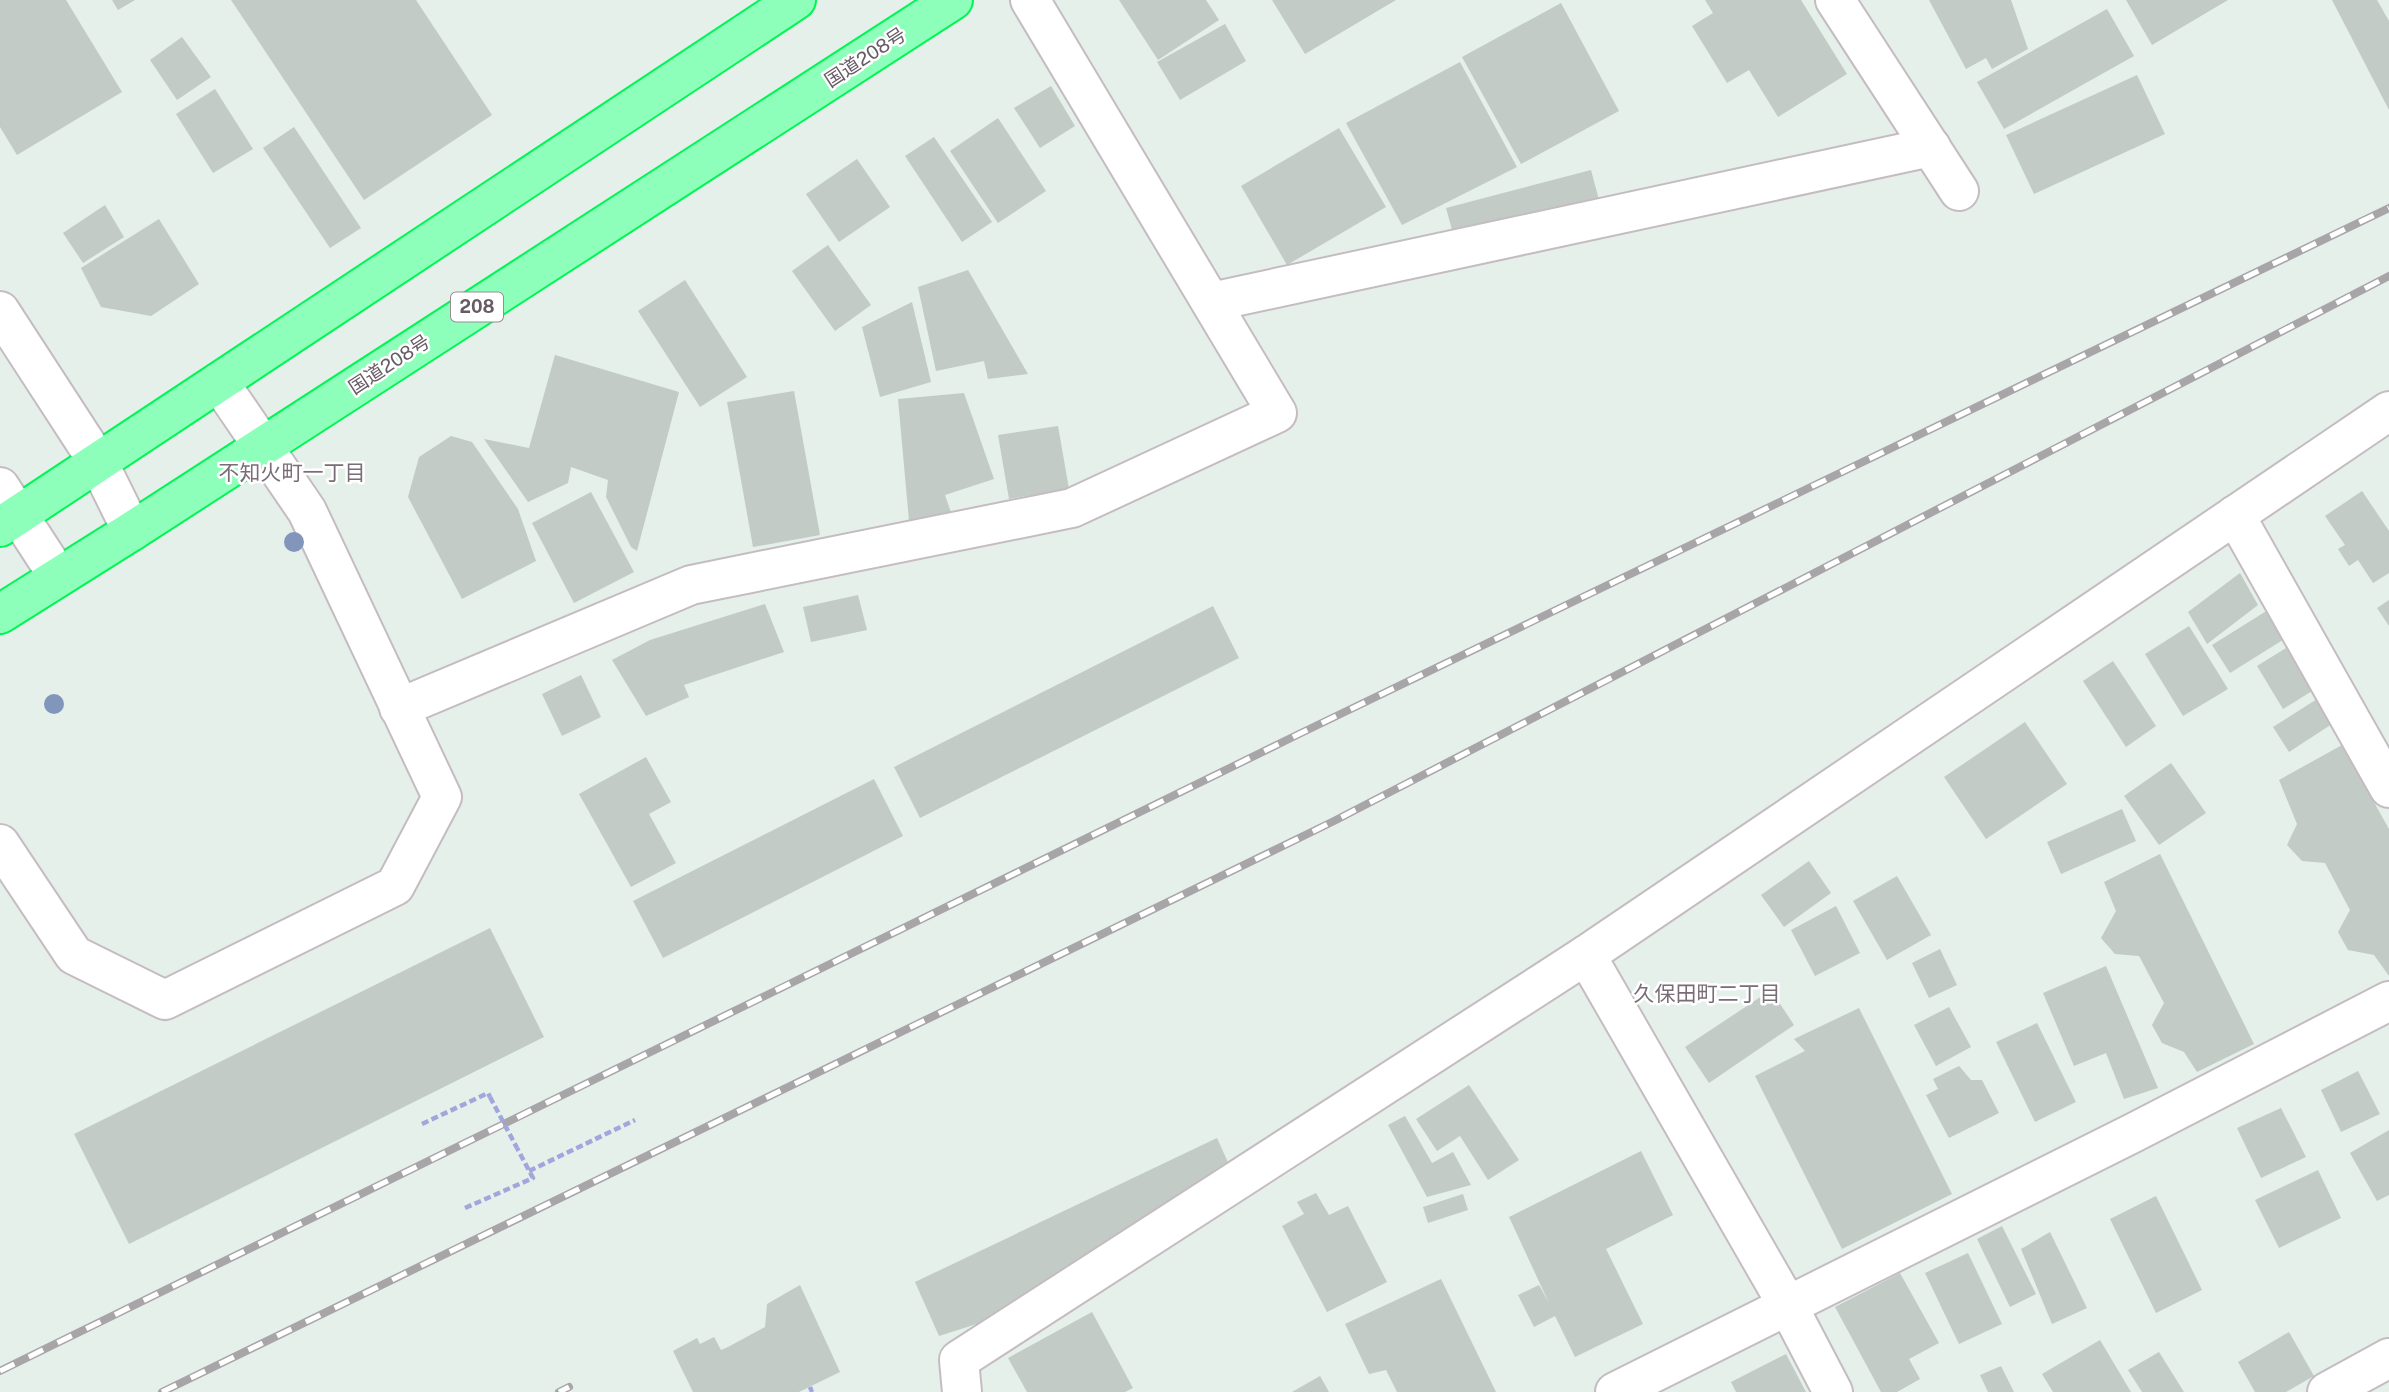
<svg xmlns="http://www.w3.org/2000/svg" width="2389" height="1392" viewBox="0 0 2389 1392" font-family="'Public Sans','Noto Sans JP',sans-serif">
<style>
.building{fill:#c2cbc6}
.lines{fill:none;stroke-linecap:round;stroke-linejoin:round}
.minor-casing{stroke:#c5bcc2;stroke-width:42}
.highway-casing{stroke:#00f555;stroke-width:42}
.path{stroke:#a1a6dd;stroke-width:4.5;stroke-dasharray:7 3.5;stroke-linecap:butt}
.minor{stroke:#fff;stroke-width:38}
.highway{stroke:#8dffbb;stroke-width:38}
.rail-casing{stroke:#a8a5a8;stroke-width:8}
.rail{stroke:#fff;stroke-width:5;stroke-dasharray:16;stroke-linecap:butt}
.path-bridge{stroke:#a1a6dd;stroke-width:4.5;stroke-dasharray:7 3.5;stroke-linecap:butt}
.tree{fill:#8196ba}
.labels{text-anchor:middle;stroke-width:5;stroke-linejoin:round;paint-order:stroke}
.shield{fill:#fff;stroke:#958d93;stroke-width:2}
.shield-label{font-size:18px;font-weight:bold;fill:#675c65}
.street-label{font-size:19px;fill:#675c65;stroke:#fff}
.neighbourhood-label{font-size:21px;fill:#796d77;stroke:#fff}
</style>
<rect width="100%" height="100%" fill="#e5f0ea"/>
<g class="building">
<polygon points="0,0 66,0 122,92 17,155 0,127"/>
<polygon points="112,0 135,0 118,10"/>
<polygon points="231,0 416,0 492,115 364,200"/>
<polygon points="1119,0 1206,0 1219,20 1158,60"/>
<polygon points="1272,0 1396,0 1305,54"/>
<polygon points="1705,0 1801,0 1847,74 1778,117 1749,70 1727,83 1692,26 1713,13"/>
<polygon points="1929,0 2011,0 2028,49 1992,69 1986,58 1966,69"/>
<polygon points="2126,0 2228,0 2152,45"/>
<polygon points="2332,0 2377,0 2389,21 2389,110"/>
<polygon points="1561,3 1619,111 1521,164 1462,57"/>
<polygon points="2107,9 2134,56 2004,129 1977,82"/>
<polygon points="1225,24 1246,61 1180,100 1157,62"/>
<polygon points="182,37 211,77 177,100 150,60"/>
<polygon points="1460,62 1517,167 1402,225 1346,123"/>
<polygon points="2137,75 2165,134 2034,194 2006,135"/>
<polygon points="1051,86 1075,126 1040,148 1014,108"/>
<polygon points="215,89 253,149 213,173 176,114"/>
<polygon points="998,118 1046,191 998,223 950,151"/>
<polygon points="294,127 361,228 330,248 263,148"/>
<polygon points="1339,128 1386,207 1287,265 1241,186"/>
<polygon points="934,137 992,222 962,242 905,156"/>
<polygon points="857,159 890,207 839,242 806,194"/>
<polygon points="1591,170 1599,200 1454,237 1446,208"/>
<polygon points="105,205 124,237 83,263 63,233"/>
<polygon points="159,219 199,284 151,316 101,307 81,268"/>
<polygon points="828,245 871,305 835,331 792,271"/>
<polygon points="968,270 1028,374 988,379 984,361 936,371 918,287"/>
<polygon points="685,280 747,377 700,407 638,311"/>
<polygon points="912,302 931,382 880,397 862,327"/>
<polygon points="555,355 679,392 637,551 631,547 606,497 608,480 571,467 568,483 528,502 484,439 529,448"/>
<polygon points="794,391 820,535 753,547 727,402"/>
<polygon points="964,393 994,479 945,495 953,518 909,521 898,399"/>
<polygon points="1058,426 1069,489 1009,499 998,435"/>
<polygon points="451,436 472,442 518,509 536,561 462,599 408,497 419,457"/>
<polygon points="2362,491 2389,531 2389,573 2373,583 2358,560 2349,566 2338,549 2345,545 2325,516"/>
<polygon points="591,492 634,572 574,603 532,523"/>
<polygon points="2240,573 2258,605 2207,644 2188,612"/>
<polygon points="858,595 867,630 811,642 803,607"/>
<polygon points="2389,600 2389,626 2377,608"/>
<polygon points="765,604 784,652 684,685 689,697 646,716 612,660 650,640"/>
<polygon points="1213,606 1239,658 920,818 894,767"/>
<polygon points="2268,610 2286,638 2230,673 2212,645"/>
<polygon points="2189,626 2228,689 2183,716 2145,654"/>
<polygon points="2286,648 2312,691 2283,709 2257,666"/>
<polygon points="2113,661 2156,726 2126,747 2083,681"/>
<polygon points="581,675 601,717 562,736 542,694"/>
<polygon points="2317,699 2332,724 2289,752 2273,727"/>
<polygon points="2025,722 2067,784 1986,839 1944,777"/>
<polygon points="2342,745 2389,829 2389,976 2374,955 2348,950 2338,932 2350,910 2325,863 2302,861 2287,845 2297,824 2279,780"/>
<polygon points="646,757 671,802 649,814 676,863 631,887 579,794"/>
<polygon points="2171,763 2206,813 2159,845 2124,796"/>
<polygon points="874,779 903,836 663,958 633,901"/>
<polygon points="2122,809 2136,841 2061,874 2047,842"/>
<polygon points="2160,854 2254,1044 2197,1072 2184,1052 2162,1043 2152,1025 2164,1003 2139,956 2115,954 2101,938 2116,911 2104,882"/>
<polygon points="1809,861 1831,893 1784,927 1761,895"/>
<polygon points="1897,876 1931,935 1887,960 1853,901"/>
<polygon points="1836,906 1860,953 1815,976 1791,930"/>
<polygon points="490,928 544,1037 129,1244 74,1134"/>
<polygon points="1940,949 1957,985 1929,998 1912,963"/>
<polygon points="2106,966 2158,1088 2124,1099 2106,1053 2074,1066 2043,993"/>
<polygon points="1771,990 1794,1025 1709,1083 1685,1047"/>
<polygon points="1949,1007 1971,1047 1936,1066 1914,1025"/>
<polygon points="1859,1008 1952,1194 1842,1249 1755,1076 1805,1051 1794,1039"/>
<polygon points="2037,1023 2076,1102 2035,1122 1996,1042"/>
<polygon points="1959,1066 1971,1080 1982,1080 1999,1113 1949,1138 1926,1095 1938,1089 1933,1079"/>
<polygon points="2358,1071 2380,1114 2341,1132 2321,1090"/>
<polygon points="1469,1085 1519,1160 1488,1180 1460,1136 1437,1151 1416,1119"/>
<polygon points="2281,1108 2306,1157 2261,1178 2237,1128"/>
<polygon points="1405,1116 1432,1163 1453,1152 1471,1185 1427,1197 1388,1125"/>
<polygon points="2389,1130 2389,1195 2377,1201 2350,1153"/>
<polygon points="1217,1138 1231,1169 986,1321 939,1336 915,1282"/>
<polygon points="1641,1151 1673,1215 1606,1249 1643,1324 1575,1357 1555,1316 1534,1327 1518,1295 1539,1285 1549,1303 1509,1217"/>
<polygon points="2318,1170 2341,1218 2279,1248 2255,1200"/>
<polygon points="1316,1193 1329,1215 1348,1206 1387,1282 1327,1312 1282,1226 1304,1214 1297,1202"/>
<polygon points="1463,1194 1468,1210 1428,1223 1423,1207"/>
<polygon points="2156,1196 2202,1290 2156,1313 2110,1219"/>
<polygon points="2002,1226 2036,1294 2010,1307 1977,1239"/>
<polygon points="2050,1232 2087,1308 2052,1324 2021,1249"/>
<polygon points="1968,1253 2002,1324 1959,1344 1925,1273"/>
<polygon points="1900,1273 1939,1343 1909,1359 1920,1379 1897,1392 1881,1392 1835,1307"/>
<polygon points="1441,1279 1496,1392 1397,1392 1386,1370 1369,1374 1345,1324"/>
<polygon points="800,1285 840,1372 799,1392 693,1392 673,1351 697,1338 700,1344 714,1337 721,1350 728,1347 765,1327 767,1304"/>
<polygon points="1092,1312 1133,1388 1125,1392 1027,1392 1008,1358"/>
<polygon points="2289,1332 2314,1376 2286,1392 2255,1392 2238,1362"/>
<polygon points="2100,1340 2131,1392 2053,1392 2042,1374"/>
<polygon points="2159,1352 2184,1392 2142,1392 2128,1370"/>
<polygon points="1786,1354 1806,1392 1736,1392 1731,1382"/>
<polygon points="2001,1366 2014,1392 1988,1392 1980,1375"/>
<polygon points="1320,1376 1329,1392 1292,1392"/>
</g>
<g class="lines">
<g class="minor-casing">
<g id="minor">
<polyline points="1835,0 1959,191"/>
<polyline points="1211,302 1931,147"/>
<polyline points="0,311 98,462 132,531"/>
<polyline points="0,487 58,576"/>
<polyline points="2235,515 2389,788"/>
<polyline points="399,708 691,585 1072,508 1277,413 1030,0"/>
<polyline points="0,844 74,955 165,1000 395,886 442,797 307,511 219,382"/>
<polyline points="1586,955 1788,1306 1833,1392"/>
<polyline points="962,1392 959,1360 1586,955 2389,411"/>
<polyline points="1615,1392 2133,1133 2389,1001"/>
<polyline points="2327,1392 2389,1358"/>
</g>
</g>
<g class="highway-casing">
<g id="highway">
<polyline points="0,527 796,0"/>
<polyline points="0,614 132,531 953,0"/>
</g>
</g>
<g class="path">
<polyline points="422,1124 488,1093 490,1097"/>
<polyline points="529,1171 635,1120"/>
<polyline points="465,1208 533,1178 517,1148"/>
<polyline points="810,1387 812,1392"/>
</g>
<use href="#minor" class="minor"/>
<use href="#highway" class="highway"/>
<g class="rail-casing">
<g id="rail">
<polyline points="0,1371 1299,734 2389,208"/>
<polyline points="162,1392 1334,821 2389,276"/>
<polyline points="559,1392 569,1387"/>
</g>
</g>
<use href="#rail" class="rail"/>
<polyline class="path-bridge" points="490,1097 517,1148"/>
</g>
<g class="tree">
<circle cx="294" cy="542" r="10"/>
<circle cx="54" cy="704" r="10"/>
</g>
<g class="labels">
<rect class="shield" x="451" y="292.5" width="52" height="29" rx="5"/>
<g class="shield-label">
<text x="477" y="313">208</text>
</g>
<g class="street-label">
<text transform="translate(865 57) rotate(-33)" y="7">国道208号</text>
<text transform="translate(389 364) rotate(-33)" y="7">国道208号</text>
</g>
<g class="neighbourhood-label">
<text x="292" y="480">不知火町一丁目</text>
<text x="1707" y="1001">久保田町二丁目</text>
</g>
</g>
</svg>
